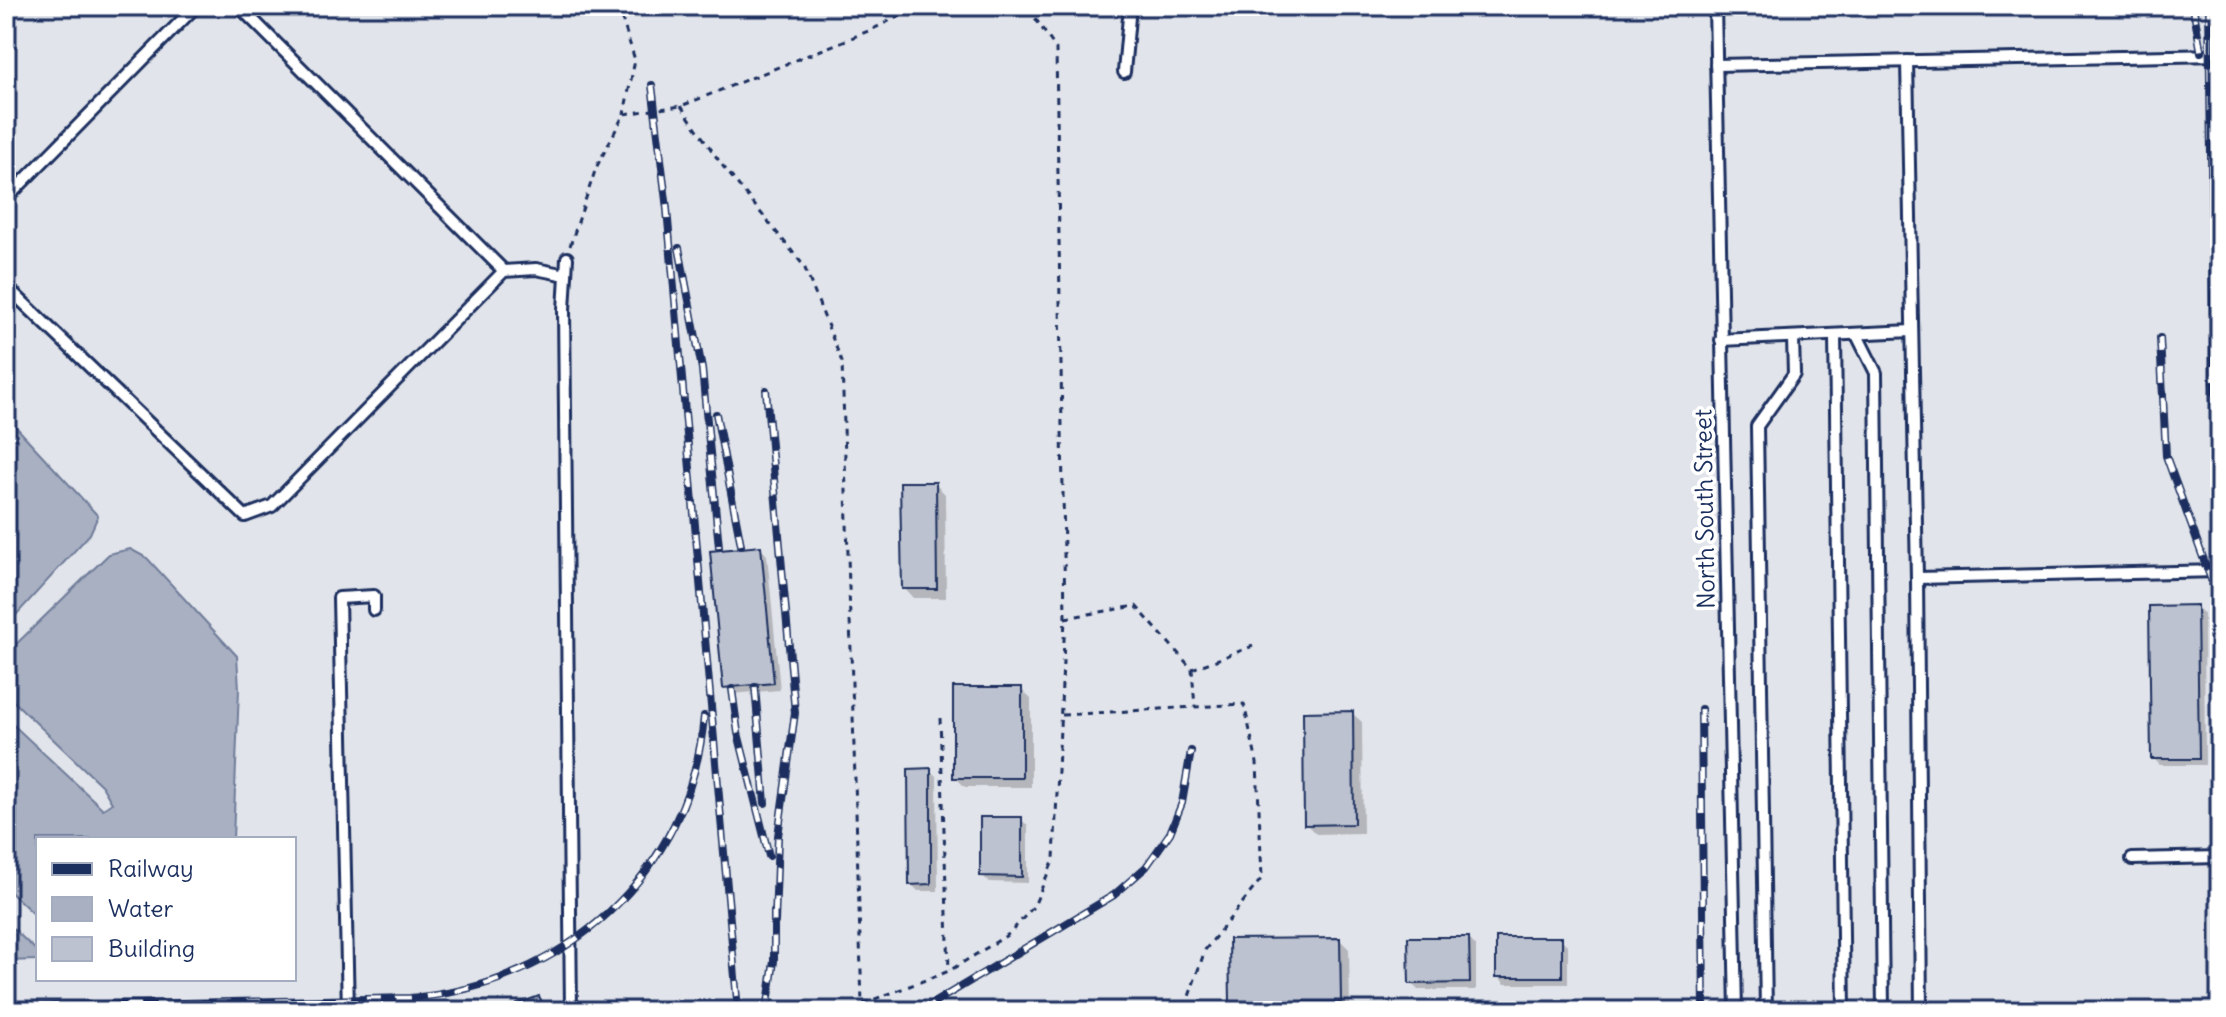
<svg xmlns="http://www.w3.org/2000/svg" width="2226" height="1017" viewBox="0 0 2226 1017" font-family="Delius,sans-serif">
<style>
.built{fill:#e1e4ea;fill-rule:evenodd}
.water{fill:#a8b0c2;stroke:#707c9a;stroke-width:2}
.shadow{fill:#0003}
.building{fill:#bcc2d0;stroke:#1b2f5e;stroke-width:2}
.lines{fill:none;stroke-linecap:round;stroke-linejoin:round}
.lane-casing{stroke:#1b2f5e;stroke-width:16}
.path{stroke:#1b2f5e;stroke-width:3;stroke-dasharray:6 6;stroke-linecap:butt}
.lane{stroke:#fff;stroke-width:10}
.rail-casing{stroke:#1b2f5e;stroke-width:8}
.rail{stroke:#fff;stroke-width:5;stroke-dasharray:15;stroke-linecap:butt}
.labels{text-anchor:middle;stroke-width:7;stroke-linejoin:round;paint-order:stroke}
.street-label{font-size:24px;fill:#1b2f5e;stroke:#fff}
</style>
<rect width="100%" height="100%" fill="#f1f2f5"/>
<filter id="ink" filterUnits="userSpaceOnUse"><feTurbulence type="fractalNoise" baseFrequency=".0125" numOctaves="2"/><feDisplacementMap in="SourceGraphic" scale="16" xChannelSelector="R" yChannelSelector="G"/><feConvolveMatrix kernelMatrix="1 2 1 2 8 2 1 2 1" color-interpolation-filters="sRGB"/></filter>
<g filter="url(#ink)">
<path class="built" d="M6,6H2220V1011H6ZM38,839H294V979H38Z"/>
<g class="water">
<polygon points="6,416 98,516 90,534 6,626"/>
<polygon points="130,549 147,558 237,656 239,689 233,839 38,839 38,918 6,888 6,718 103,809 112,803 102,786 6,694 6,654 109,554"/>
<polygon points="6,922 38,952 38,960 6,961"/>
</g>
<g class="shadow">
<polygon points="935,484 945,494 946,598 913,598 904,588"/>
<polygon points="760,548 767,555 780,690 732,694 725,687"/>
<polygon points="2197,607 2204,614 2205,765 2160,765 2153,758"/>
<polygon points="1021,689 1031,699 1031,787 965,787 955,777"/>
<polygon points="1352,713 1362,722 1363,833 1316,834 1306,824"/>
<polygon points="930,770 937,777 938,891 918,891 911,884"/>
<polygon points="1021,819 1028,826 1028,883 989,882 982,875"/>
<polygon points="1469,939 1476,946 1476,990 1418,990 1411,983"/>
<polygon points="1561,939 1568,946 1568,984 1505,984 1498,976"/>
<polygon points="1340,940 1349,949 1350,1011 1241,1011 1232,1002"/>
<polygon points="539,998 549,1011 522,1011 520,1005"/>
</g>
<g class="building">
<polygon points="900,482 936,482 937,589 902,589"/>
<polygon points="761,546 774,683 723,688 710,551"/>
<polygon points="2197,605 2199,759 2151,759 2149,606"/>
<rect x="953" y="687" width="69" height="91"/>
<polygon points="1353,711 1354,824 1304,825 1303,712"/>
<polygon points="931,768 931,884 909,885 908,769"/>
<polygon points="980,817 1022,817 1022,877 980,876"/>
<polygon points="1408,937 1469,937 1470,983 1409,984"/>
<rect x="1496" y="937" width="66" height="40"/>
<polygon points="1340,938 1341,1002 1230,1003 1229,939"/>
<polygon points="539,996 544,1006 520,1011 517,1004"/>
</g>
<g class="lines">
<g class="lane-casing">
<g id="lane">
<polyline points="239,6 504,271"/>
<polyline points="1715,6 1736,1011"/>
<polyline points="1907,61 1917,578 2220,571"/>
<polyline points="1716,65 2220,55"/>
<polyline points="1124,72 1130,6"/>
<polyline points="6,199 195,7 208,6"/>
<polyline points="567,258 564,310 571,1011"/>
<polyline points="6,286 245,516 272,506 504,271 536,269 566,275"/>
<polyline points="1857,335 1876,373 1883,1011"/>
<polyline points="1835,336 1844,1011"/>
<polyline points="1721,340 1912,331"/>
<polyline points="1917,578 1921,1011"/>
<polyline points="2132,859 2220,857"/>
<polyline points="348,1011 339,598 374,596 374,610"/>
<polyline points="1766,1011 1757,426 1794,374 1793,338"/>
</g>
</g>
<g class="path">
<polyline points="618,6 635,60 624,114"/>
<polyline points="681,106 722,165 804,266 842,362 862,1004"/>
<polyline points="570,246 596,168 624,114 681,106 871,30 919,6"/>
<polyline points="1065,618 1136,606 1192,669 1195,707"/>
<polyline points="1192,669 1253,646"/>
<polyline points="1062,715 1244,704 1257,763 1262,878 1205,950 1184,1011"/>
<polyline points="940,718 949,970"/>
<polyline points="854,1011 862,1004 949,971 1009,934 1034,906 1054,859 1065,618 1056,49 1027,6"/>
</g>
<use href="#lane" class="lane"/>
<g class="rail-casing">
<g id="rail">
<polyline points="2193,6 2201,52"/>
<polyline points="2209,6 2216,528 2220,563"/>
<polyline points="652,85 667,209 738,1011"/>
<polyline points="679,248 702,369 719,547"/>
<polyline points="2160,338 2166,456 2220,604"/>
<polyline points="766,390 795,713 778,836 775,922"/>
<polyline points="716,414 741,545"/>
<polyline points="755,687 765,803"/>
<polyline points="732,689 738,733 769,856"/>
<polyline points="1701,709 1704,1011"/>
<path d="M6,1007L410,998C564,986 691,873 704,716"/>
<polyline points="767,1011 774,961 774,912"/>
<polyline points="920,1011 1114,895 1146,867 1170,833 1182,803 1191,751"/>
</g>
</g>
<use href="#rail" class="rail"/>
</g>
</g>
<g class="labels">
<g class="street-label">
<text transform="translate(1705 509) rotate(-91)" y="8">North South Street</text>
</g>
</g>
<rect width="2226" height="1017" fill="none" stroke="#fff" stroke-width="32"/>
<rect x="16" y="16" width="2194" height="985" fill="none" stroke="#1b2f5e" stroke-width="3" filter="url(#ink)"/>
<rect x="36" y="837" width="260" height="144" fill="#ffffff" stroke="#a4acbf" stroke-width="2"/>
<rect x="52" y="863" width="40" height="12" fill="#1b2f5e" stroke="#a4acbf" stroke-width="2"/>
<text x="108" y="877" font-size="24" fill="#1b2f5e">Railway</text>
<rect x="52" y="897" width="40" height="24" fill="#a8b0c2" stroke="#a4acbf" stroke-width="2"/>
<text x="108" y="917" font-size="24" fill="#1b2f5e">Water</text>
<rect x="52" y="937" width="40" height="24" fill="#bcc2d0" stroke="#a4acbf" stroke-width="2"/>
<text x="108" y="957" font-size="24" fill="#1b2f5e">Building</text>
</svg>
